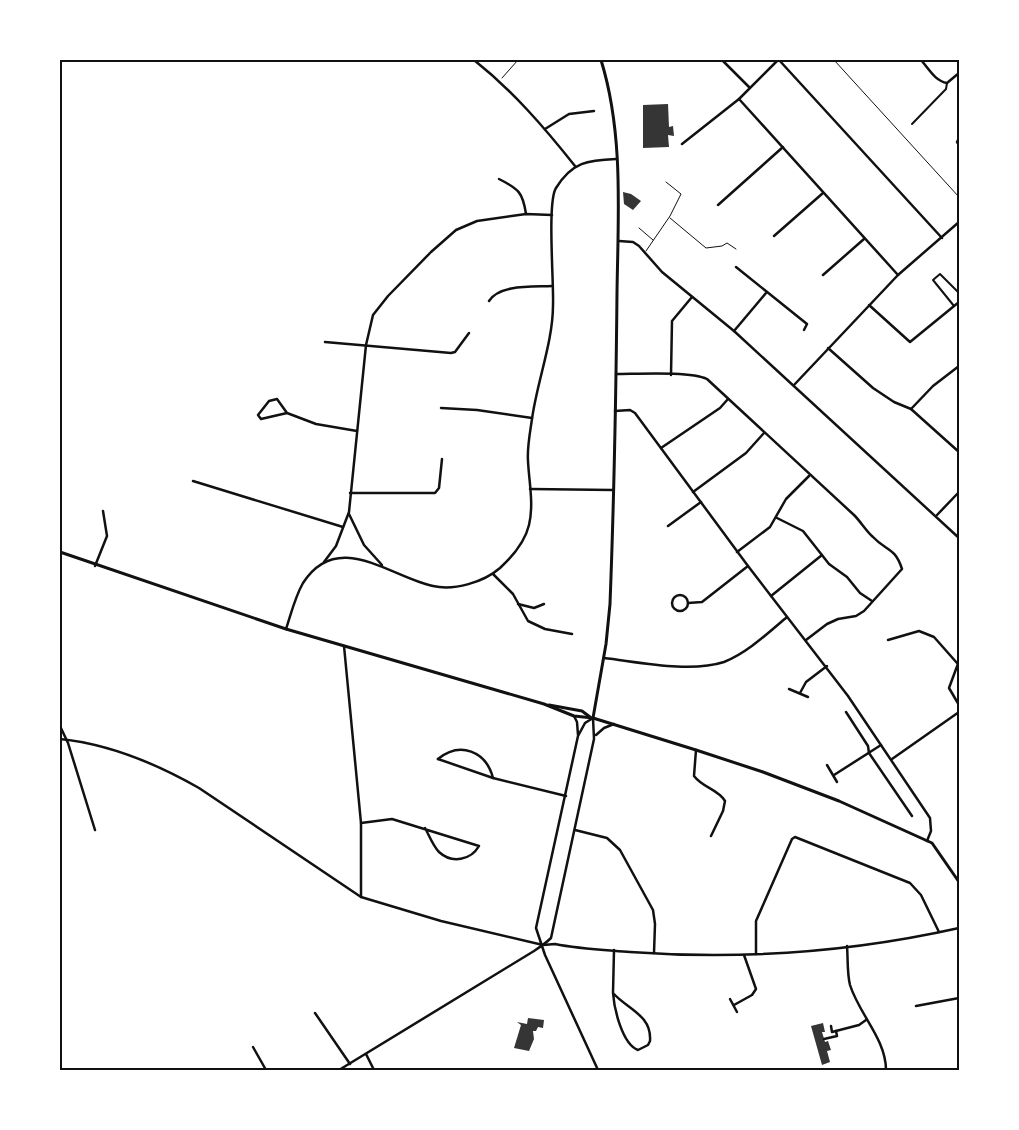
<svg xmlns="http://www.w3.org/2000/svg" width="1019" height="1130" viewBox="0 0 1019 1130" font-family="'Varela Round',sans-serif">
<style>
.building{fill:#353535}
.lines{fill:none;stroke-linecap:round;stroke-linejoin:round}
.path{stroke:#111;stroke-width:1}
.service{stroke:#111;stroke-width:1}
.pedestrian{stroke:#111;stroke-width:2}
.minor{stroke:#111;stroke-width:2.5}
.tertiary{stroke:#111;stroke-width:3}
.neatline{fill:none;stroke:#111;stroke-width:2}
</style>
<rect width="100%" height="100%" fill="#fff"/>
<g class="building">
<polygon points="668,104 669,127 673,126 674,136 668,135 669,147 643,148 643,105"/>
<polygon points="623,192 631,194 641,201 633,210 624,204"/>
<polygon points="528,1018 544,1020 543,1028 538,1027 536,1031 533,1031 534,1039 529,1051 514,1048 521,1025 517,1022 527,1024"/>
<polygon points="823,1023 825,1032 822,1032 825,1042 828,1041 831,1050 827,1051 830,1062 822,1065 811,1026"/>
</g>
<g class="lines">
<g class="path">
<polyline points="834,60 959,197"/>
<polyline points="502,78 518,60"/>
</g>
<g class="service">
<polyline points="670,218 706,248 722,246 727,243 736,249"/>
<polyline points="639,228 653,240"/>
<polyline points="646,251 670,216 681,194 666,182"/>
</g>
<g class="pedestrian">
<polyline points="912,124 946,89 947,83"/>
<polyline points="954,306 933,280 940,274 959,293"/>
</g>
<g class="minor">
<path d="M474,60C513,91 544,127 575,166"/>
<polyline points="722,60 749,87"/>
<polyline points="779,60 942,238"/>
<path d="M921,60C929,69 935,81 947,83L959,73"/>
<polyline points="739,99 898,275"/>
<polyline points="545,129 569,114 594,111"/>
<polyline points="959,138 957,142 959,145"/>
<polyline points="682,144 739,99 778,60"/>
<path d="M499,179C519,189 523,193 526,214"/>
<polyline points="718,205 783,147"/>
<polyline points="774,236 823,193"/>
<polyline points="619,241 633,242 639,246 662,272 734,331 959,538"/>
<polyline points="736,267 807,324 804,330"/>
<polyline points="823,275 864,239"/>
<path d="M489,301C500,284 533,287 552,286"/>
<polyline points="869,305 910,342 959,302"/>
<polyline points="734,331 766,293"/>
<polyline points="325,342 451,353 455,352 469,333"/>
<polyline points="828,348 873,388 894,402 911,409 959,452"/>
<path d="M616,374C637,374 691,371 707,379L854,515C861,522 866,531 873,537C886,551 895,547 902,569L864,611L856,616L838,619L827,624L806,640"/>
<polyline points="671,375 672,321 692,297"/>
<polyline points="794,385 898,275 959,222"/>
<polyline points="441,408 477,410 532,418"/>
<polyline points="911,409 933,386 959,366"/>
<polyline points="615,411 630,410 635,413 748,566 848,696 930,818 931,831 927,841"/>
<polyline points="287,413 277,399 269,401 258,415 261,419 287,413 316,424 357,431"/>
<polyline points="661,448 720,408 728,399"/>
<polyline points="193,481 343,527"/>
<polyline points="530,489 613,490"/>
<polyline points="693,492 746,453 764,433"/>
<polyline points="350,493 435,493 439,488 442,459"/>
<polyline points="349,514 364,545 382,565"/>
<polyline points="937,515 959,492"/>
<polyline points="777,518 803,531 829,564 847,577 860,593 872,601"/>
<polyline points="668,526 701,502"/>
<polyline points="737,552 770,527 786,499 809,476"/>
<polyline points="324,562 336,546 349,512 366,345 373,315 388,296 431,252 456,230 477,221 526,214 552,215"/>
<polyline points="95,566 107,536 103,511"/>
<polyline points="493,574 513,594 528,621 545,629 572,634"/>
<circle cx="680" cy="603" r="8"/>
<polyline points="771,596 822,555"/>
<polyline points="688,603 702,602 748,566"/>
<polyline points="518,604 534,608 544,604"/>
<path d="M286,629C291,614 295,597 303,583C338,529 390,577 433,586C454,591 484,582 500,568C512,557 525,542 529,525C534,504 529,482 528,461C527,447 530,433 532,419C537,382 553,342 553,305C554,283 547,202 556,188C572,162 588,160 616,159"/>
<polyline points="888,640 919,631 934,637 957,663"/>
<polyline points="344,646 361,823 361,897"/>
<path d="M604,658C639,662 690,673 724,662C747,653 768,633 787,617"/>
<polyline points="959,661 949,688 959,705"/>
<polyline points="789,689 808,697"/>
<polyline points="800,693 806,682 827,666"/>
<polyline points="846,712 868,746 869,753 912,816"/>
<polyline points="574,716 577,722 578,735"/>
<polyline points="60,726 68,743 95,830"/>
<polyline points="596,735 604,728 614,724"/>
<path d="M60,739C109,744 157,764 199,788L361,897L441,921L543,945L555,944C579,949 606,950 630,952C740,960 852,952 959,928"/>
<path d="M696,750L694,776C703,788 718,789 725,801L723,811L711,836"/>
<polyline points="438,759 493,778 566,796"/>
<path d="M438,759C460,741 486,751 493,778"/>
<polyline points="892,759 959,712"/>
<polyline points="827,765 837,782"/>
<polyline points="834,775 881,745"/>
<path d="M361,823L392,819L479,846C471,860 452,864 439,852C433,846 429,835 425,828"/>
<polyline points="575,830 607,838 620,850 653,910 655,924 654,953"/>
<path d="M847,946C848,959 847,973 850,985C859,1014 886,1039 886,1070"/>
<polyline points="756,954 756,921 792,839 795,837 910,883 921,895 939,932"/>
<path d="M613,993C614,1008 622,1044 638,1050L648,1045L650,1041C652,1015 627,1009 613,993L614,950"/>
<polyline points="730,999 737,1012"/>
<polyline points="734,1005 752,995 756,989 744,955"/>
<polyline points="916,1006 959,998"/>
<polyline points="315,1013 350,1064"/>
<polyline points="831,1026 832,1032 859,1025 866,1020"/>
<polyline points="824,1039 837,1036 836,1031"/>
<polyline points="253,1047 266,1070"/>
<polyline points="366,1054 374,1070"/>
<path d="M339,1070L534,951C540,947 546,943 551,938L594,739L593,718L585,723L578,736L536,928L545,955L598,1070"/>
</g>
<g class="tertiary">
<polyline points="60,552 286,629 544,704 574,716 593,718 696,750 763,772 839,801 932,843 959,882"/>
<polyline points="549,705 582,711 590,717"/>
<path d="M593,718L606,644L610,604C614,500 616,397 617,293C618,216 624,134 601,60"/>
</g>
</g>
<rect width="1019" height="1130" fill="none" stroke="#ffffff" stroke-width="122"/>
<rect x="61" y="61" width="897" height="1008" class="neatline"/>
</svg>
